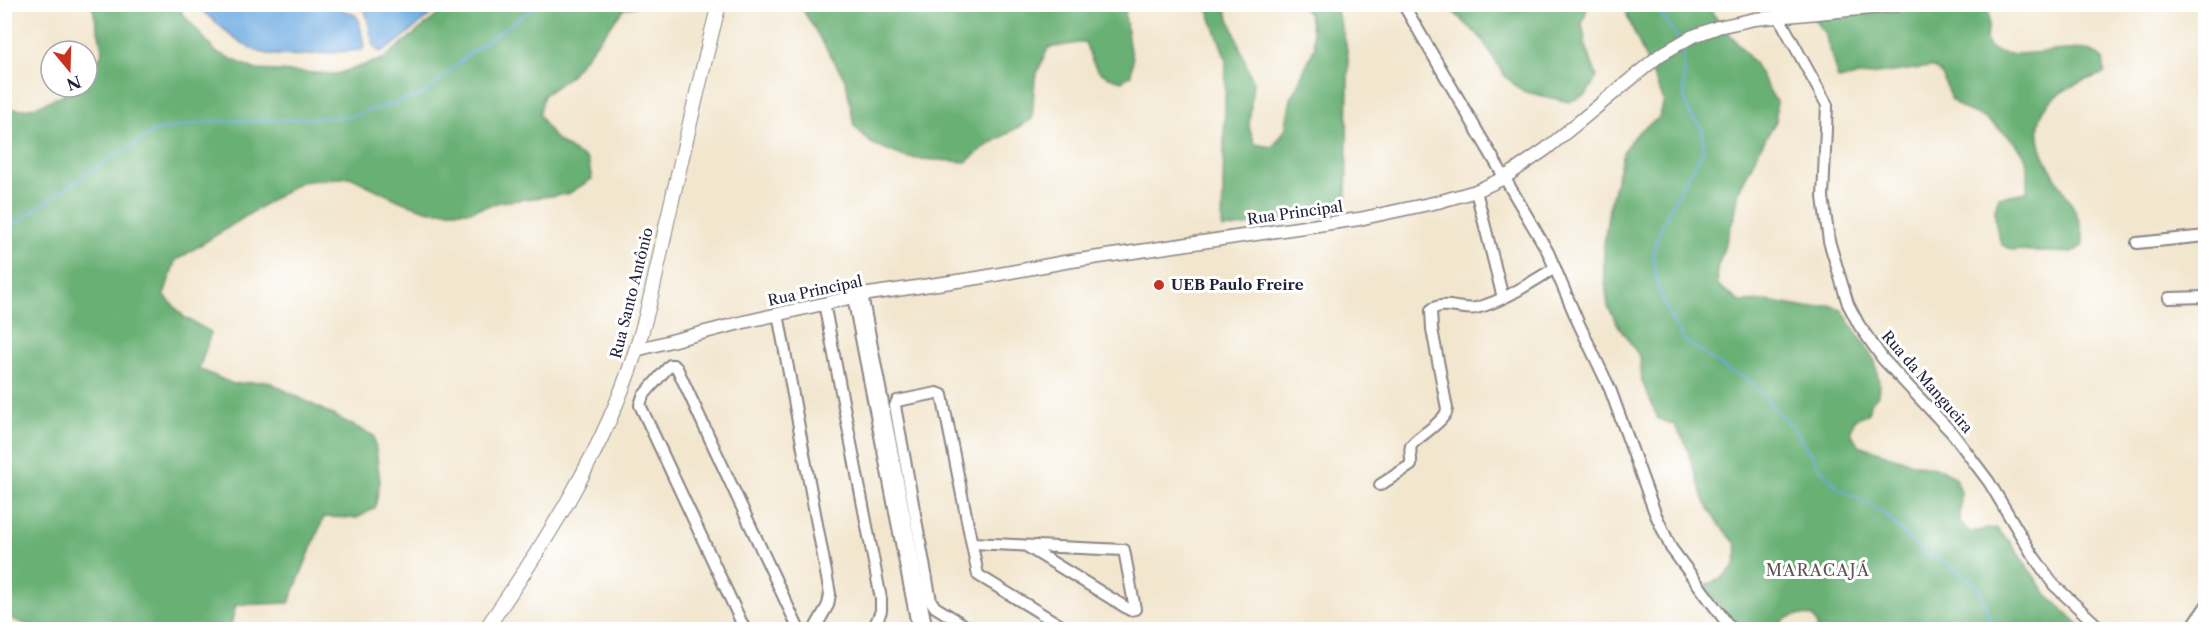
<svg xmlns="http://www.w3.org/2000/svg" width="2210" height="634" viewBox="0 0 2210 634" font-family="'Libre Caslon Text',serif">
<style>
.forest{fill:#69b075;stroke:#466958;stroke-width:1.5}
.water{fill:#6eace1;stroke:#48678e;stroke-width:1.5}
.lines{fill:none;stroke-linecap:round;stroke-linejoin:round}
.stream{stroke:#6eace1;stroke-width:2}
.minor-casing{stroke:#8a8484;stroke-width:14}
.tertiary-casing{stroke:#8a8484;stroke-width:15}
.secondary-casing{stroke:#8a8484;stroke-width:16}
.minor{stroke:#fff;stroke-width:10}
.tertiary{stroke:#fff;stroke-width:12}
.secondary{stroke:#fff;stroke-width:14}
.poi-dot{fill:#c8321e;stroke:#fff;stroke-width:2}
.labels{text-anchor:middle;stroke-width:6;stroke-linejoin:round;paint-order:stroke}
.street-label{font-size:15px;fill:#22223b;stroke:#fff}
.poi-label{font-size:15px;font-weight:bold;fill:#22223b;stroke:#fff;text-anchor:start}
.neighbourhood-label{font-size:16px;letter-spacing:1.5px;fill:#5f5256;stroke:#fff}
</style>
<rect width="100%" height="100%" fill="#fff"/>
<filter id="ink" filterUnits="userSpaceOnUse"><feTurbulence type="fractalNoise" baseFrequency=".0167" numOctaves="2"/><feDisplacementMap in="SourceGraphic" scale="12" xChannelSelector="R" yChannelSelector="G"/><feConvolveMatrix kernelMatrix="1 2 1 2 8 2 1 2 1" color-interpolation-filters="sRGB"/></filter>
<filter id="wash" filterUnits="userSpaceOnUse"><feTurbulence type="fractalNoise" baseFrequency=".008" numOctaves="4" result="noise"/><feDisplacementMap in="SourceGraphic" scale="24" xChannelSelector="R" yChannelSelector="G"/><feGaussianBlur stdDeviation="1.35" result="paint"/><feColorMatrix in="noise" values="0 0 0 0 0 0 0 0 0 0 0 0 0 0 0 0 0 1.4 0 .05"/><feComposite in="paint" operator="in"/></filter>
<g filter="url(#wash)">
<rect width="100%" height="100%" fill="#f2e6ce"/>
<g class="forest">
<path d="M92,5H182L181,12L216,52L256,70L337,74L383,59L450,5H640L624,9L569,77L544,95L539,114C553,141 562,145 588,160L592,179L568,194L500,202L471,211H429L400,201L350,177L300,182L175,261L164,295L184,317L211,332L199,369L233,384L267,381L374,436L380,481L375,508L357,518L324,517L289,603L236,605L230,629H37L5,616V107C34,118 61,89 87,87V82L103,51Z"/>
<path d="M800,5H1130L1125,14L1129,46L1133,58L1131,75L1122,81C1094,74 1094,67 1085,42L1048,48L1035,78L1032,119L985,147L966,162L907,158L871,143L854,126L846,81Z"/>
<path d="M1206,5H1224L1253,82L1249,127L1255,144L1273,147L1285,130L1291,99L1315,46L1309,15L1301,5H1335C1342,30 1351,52 1348,79L1346,213L1222,229L1226,59Z"/>
<polygon points="1446,5 1588,5 1582,24 1586,46 1597,77 1586,95 1569,102 1522,91 1505,76 1481,38"/>
<path d="M1617,5H1710L1713,14L1754,63L1776,102V121L1761,146L1739,191L1735,214L1717,269L1718,285L1740,302L1767,301L1807,308L1830,305L1842,310L1875,361L1879,383L1878,395L1870,404L1868,414L1854,419L1851,432L1858,445L1919,465L1942,469L1956,478L1961,492L1960,523L1970,532L1996,528L2010,542L2047,595L2084,629H1817V624L1813,617C1797,612 1785,616 1775,629H1737L1704,585L1721,579L1735,565L1737,554L1736,544L1717,522L1705,502L1684,440L1674,425L1658,419L1642,381L1640,357L1620,328L1608,307L1604,272V244L1609,209L1624,149L1639,131L1659,118L1664,101L1625,11Z"/>
<path d="M1803,5H1985L1988,6C1988,12 1990,19 1989,25C1988,31 1984,37 1987,43C1998,67 2068,43 2091,51C2095,52 2099,57 2103,59L2105,73C2068,86 2026,102 2042,150C2048,168 2061,186 2071,203C2078,216 2086,231 2082,246L2072,253L2013,250L2002,245C1996,230 1991,212 1999,197L2027,192C2027,182 2028,170 2026,160C2023,146 1993,122 1980,116C1971,112 1958,108 1952,100C1943,88 1948,72 1931,67L1838,79L1825,34Z"/>
</g>
<g class="water">
<path d="M200,5H331L355,15L359,20L364,47L362,50C333,52 287,60 260,52C242,47 215,21 200,9Z"/>
<polygon points="364,5 364,4 443,5 393,45 380,52 374,47"/>
</g>
<g class="lines">
<g class="stream">
<polyline points="1653,4 1679,40"/>
<polyline points="1682,48 1684,63 1684,98 1690,114 1703,130 1703,151 1684,181 1659,231 1653,254 1658,288 1672,321 1683,339 1727,370 1749,380 1779,414 1790,423 1823,472 1839,488 1884,513 1911,542 1927,554 1944,561 1976,585 1984,601 1989,618 1988,630"/>
<polyline points="4,231 95,168 155,131 207,122 349,117 424,94 470,53 539,4"/>
</g>
</g>
</g>
<g filter="url(#ink)">
<g class="lines">
<g class="minor-casing">
<g id="minor">
<polyline points="1403,4 1548,252 1578,322 1610,389 1655,513 1671,548 1732,630"/>
<polyline points="1780,19 1827,105 1823,197 1829,241 1848,304 1859,325 1883,359 1953,434 1989,482 2032,554 2054,585 2102,630"/>
<polyline points="1476,191 1503,298"/>
<polyline points="2137,243 2206,236"/>
<polyline points="862,295 927,630"/>
<polyline points="853,297 918,630"/>
<polyline points="2169,298 2206,297"/>
<polyline points="824,303 881,599 881,611 873,630"/>
<polyline points="778,314 830,594 828,605 814,630"/>
<path d="M1380,485L1411,465C1412,459 1409,451 1411,446C1414,439 1439,426 1446,413L1447,409L1432,329L1431,310C1443,300 1461,311 1476,308C1504,301 1530,283 1555,268"/>
<polyline points="972,543 1124,550 1135,609 1130,610 1026,546"/>
<polyline points="745,630 640,405 643,396 670,365 673,365 677,368 799,630"/>
<polyline points="947,630 954,619"/>
<polyline points="972,630 935,607 931,601 895,406 897,401 937,393 942,395 978,575 1068,630"/>
<polyline points="2190,630 2206,606"/>
</g>
</g>
<g class="tertiary-casing">
<polyline id="tertiary" points="636,350 744,322 862,295 978,278 1065,262 1359,219 1438,202 1476,191 1504,178 1546,149 1660,55 1691,37 1718,27 1755,19 1912,4"/>
</g>
<g class="secondary-casing">
<path id="secondary" d="M485,630C545,544 604,451 636,350C650,308 658,264 667,222C684,149 700,77 719,4"/>
</g>
<use href="#minor" class="minor"/>
<use href="#tertiary" class="tertiary"/>
<use href="#secondary" class="secondary"/>
</g>
</g>
<circle class="poi-dot" cx="1159" cy="285" r="6"/>
<g class="labels">
<g class="street-label">
<text transform="translate(1295 213) rotate(-8)" y="5">Rua Principal</text>
<text transform="translate(815 291) rotate(-12)" y="5">Rua Principal</text>
<text transform="translate(632 293) rotate(-76)" y="5">Rua Santo Antônio</text>
<text transform="translate(1927 382) rotate(49)" y="5">Rua da Mangueira</text>
</g>
<g class="poi-label">
<text x="1171" y="290">UEB Paulo Freire</text>
</g>
<g class="neighbourhood-label">
<text x="1818" y="576">MARACAJÁ</text>
</g>
</g>
<rect width="2210" height="634" fill="none" stroke="#fff" stroke-width="24"/>
<g transform="translate(69 69) rotate(161)"><circle r="28" fill="#ffffff" stroke="#a7a7b1" stroke-width="1.5"/>
<path d="M0-4.5L10 22L0 15L-10 22Z" fill="#c8321e"/>
<text y="-9" font-size="16" font-weight="bold" text-anchor="middle" fill="#22223b">N</text>
</g>
</svg>
